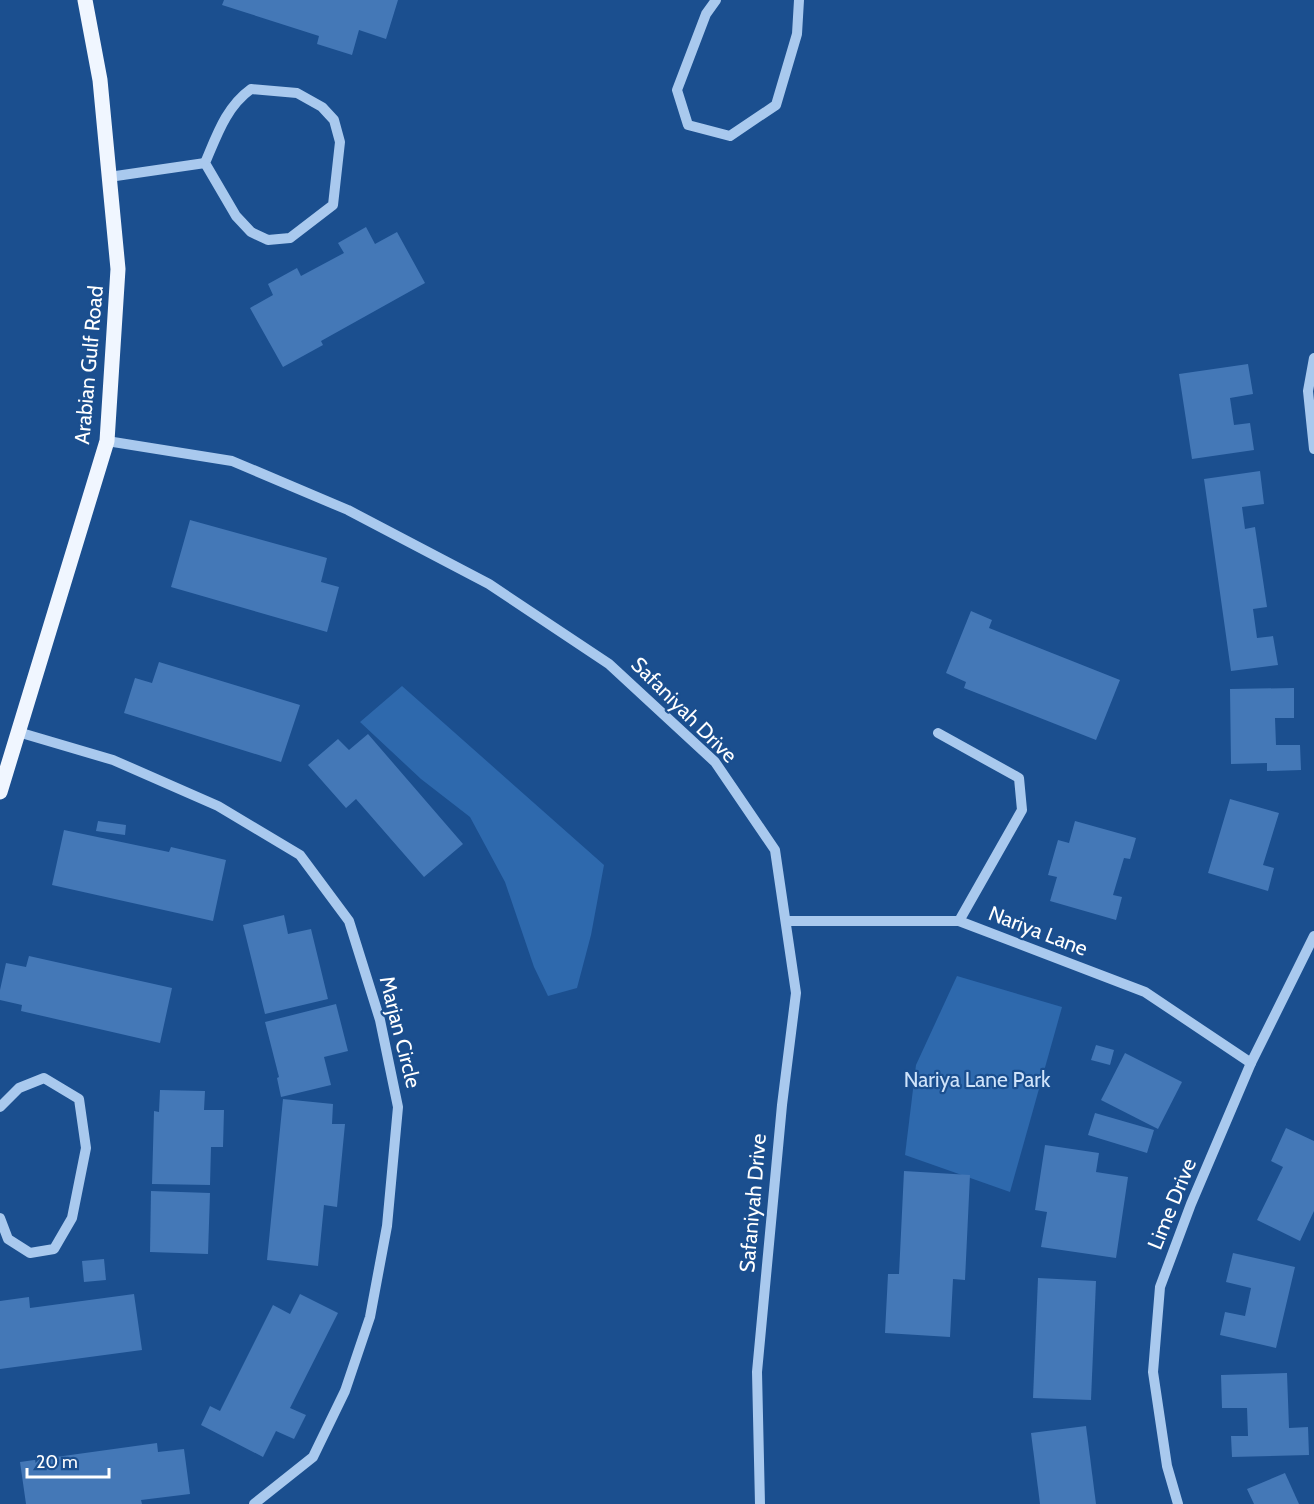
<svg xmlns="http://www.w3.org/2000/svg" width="1314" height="1504" viewBox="0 0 1314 1504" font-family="Cabin,sans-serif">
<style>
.green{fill:#2e69ad}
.building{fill:#4478b7}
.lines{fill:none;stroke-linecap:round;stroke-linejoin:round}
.minor{stroke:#a9c9ee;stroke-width:10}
.major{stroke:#f0f6ff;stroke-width:15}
.labels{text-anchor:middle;stroke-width:4.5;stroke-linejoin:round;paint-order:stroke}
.street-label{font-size:21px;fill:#fff;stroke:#1b4f8f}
.park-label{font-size:21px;fill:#cfe3fa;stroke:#1b4f8f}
</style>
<rect width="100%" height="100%" fill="#1b4f8f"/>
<g class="green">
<polygon points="402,686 604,865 591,935 577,988 548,996 534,967 505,882 470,817 421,779 360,722"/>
<polygon points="957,976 1062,1007 1010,1192 905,1155 916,1065"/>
</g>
<g class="building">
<polygon points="224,0 398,0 386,39 359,30 352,55 317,44 319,36 222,5"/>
<polygon points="366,227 375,244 397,232 425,283 321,341 323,345 283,367 250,308 273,295 268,284 297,268 301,276 344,253 338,243"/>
<polygon points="1248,364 1253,394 1230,398 1234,425 1250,423 1254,450 1192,459 1179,374"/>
<polygon points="1260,471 1264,504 1242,507 1245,529 1255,527 1267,607 1253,609 1257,638 1273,636 1278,665 1231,671 1204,479"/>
<polygon points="190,520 327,558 321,582 339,587 327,632 171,587"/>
<polygon points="971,611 992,620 989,628 1120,680 1096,740 964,688 966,682 946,673"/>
<polygon points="159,662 300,705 281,762 124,713 135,678 152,683"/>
<polygon points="1294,688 1294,718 1275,718 1276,745 1300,745 1301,770 1267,771 1267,763 1231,764 1230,689"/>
<polygon points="368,734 463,844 424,877 356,799 346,808 308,765 338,739 349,750"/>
<polygon points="1230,799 1279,813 1263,865 1274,868 1268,891 1208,873"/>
<polygon points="98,821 126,825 125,835 96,831"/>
<polygon points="1075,821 1136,838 1130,859 1124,858 1113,895 1122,897 1116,920 1050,901 1057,877 1048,875 1058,840 1069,843"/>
<polygon points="64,830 169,852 171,847 226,860 213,921 52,885"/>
<polygon points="284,915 288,934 311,929 328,999 265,1014 243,925"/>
<polygon points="29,956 172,988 160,1043 21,1011 22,1005 0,1000 0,990 6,963 26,967"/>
<polygon points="336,1004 348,1051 324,1057 331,1085 281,1097 277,1078 279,1077 265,1022"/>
<polygon points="1096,1045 1114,1050 1110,1065 1091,1060"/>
<polygon points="1125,1053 1182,1082 1158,1129 1101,1100"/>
<polygon points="160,1090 205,1091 204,1110 224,1110 223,1147 211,1147 210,1185 152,1184 154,1111 159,1112"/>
<polygon points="283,1099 333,1104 332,1124 345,1124 337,1207 324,1205 318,1266 267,1260"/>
<polygon points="1095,1113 1154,1130 1147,1153 1088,1135"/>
<polygon points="1286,1128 1314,1141 1314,1211 1300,1241 1257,1220 1283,1167 1271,1161"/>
<polygon points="1045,1145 1099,1153 1096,1172 1128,1177 1116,1258 1041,1247 1047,1212 1035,1210"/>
<polygon points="904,1171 970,1175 965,1280 953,1279 950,1337 885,1333 888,1274 899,1274"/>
<polygon points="151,1191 210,1193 208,1254 150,1252"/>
<polygon points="1233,1253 1295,1267 1276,1348 1220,1335 1225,1312 1245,1316 1251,1288 1226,1282"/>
<polygon points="104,1259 106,1280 84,1282 82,1261"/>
<polygon points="1038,1278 1096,1281 1091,1400 1033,1398"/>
<polygon points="134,1294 142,1350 0,1369 0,1301 29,1297 30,1308"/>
<polygon points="300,1294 338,1313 290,1408 306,1415 294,1439 276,1431 263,1457 201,1425 210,1406 220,1411 273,1305 290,1314"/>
<polygon points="1287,1373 1289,1428 1308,1427 1309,1455 1232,1457 1231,1436 1248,1436 1247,1408 1222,1408 1221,1375"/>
<polygon points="1086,1426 1096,1504 1040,1504 1031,1433"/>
<polygon points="157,1443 158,1452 184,1449 190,1494 141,1500 142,1504 26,1504 20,1462"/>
<polygon points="1285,1473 1299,1504 1254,1504 1247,1489"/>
</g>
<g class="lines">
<g class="minor">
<polyline points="716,0 706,14 677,90 688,125 730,136 776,105 797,34 799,0"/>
<path d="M251,89L297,93L322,107L334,120L340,142L333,205L290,238L268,240L251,232L236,216L205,163C217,135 226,107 251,89Z"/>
<polyline points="109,177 205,163"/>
<polyline points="1314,358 1308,391 1314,449"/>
<polyline points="107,441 232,461 348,510 489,584 609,664 715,762 775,850 796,993 782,1105 757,1372 760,1504"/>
<polyline points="18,732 113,760 218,806 300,855 349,921 380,1020 398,1107 387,1226 370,1317 345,1391 313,1457 254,1504"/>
<polyline points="938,733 1019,778 1022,810 959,921"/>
<polyline points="786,921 959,921 1145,992 1251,1063"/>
<polyline points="0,1107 19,1088 44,1078 79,1099 86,1148 72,1218 54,1249 30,1253 8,1239 0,1218"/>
<polyline points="1178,1504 1167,1466 1153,1372 1160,1287 1191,1204 1251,1063 1314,936"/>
</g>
<polyline class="major" points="0,792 107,441 118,269 100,80 85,0"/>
</g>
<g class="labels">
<g class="street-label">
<text transform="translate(89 365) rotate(-85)" y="7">Arabian Gulf Road</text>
<text transform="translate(684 710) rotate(45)" y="7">Safaniyah Drive</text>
<text transform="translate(1038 931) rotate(21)" y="7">Nariya Lane</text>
<text transform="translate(400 1032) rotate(76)" y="7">Marjan Circle</text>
<text transform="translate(753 1203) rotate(-85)" y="7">Safaniyah Drive</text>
<text transform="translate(1172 1204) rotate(-68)" y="7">Lime Drive</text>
</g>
<g class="park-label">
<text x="977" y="1087">Nariya Lane Park</text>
</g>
</g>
<path d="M27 1468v9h82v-9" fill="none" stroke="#ffffff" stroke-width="3"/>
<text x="36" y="1468" font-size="18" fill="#ffffff" stroke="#1b4f8f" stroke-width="4.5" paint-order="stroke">20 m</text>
</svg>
